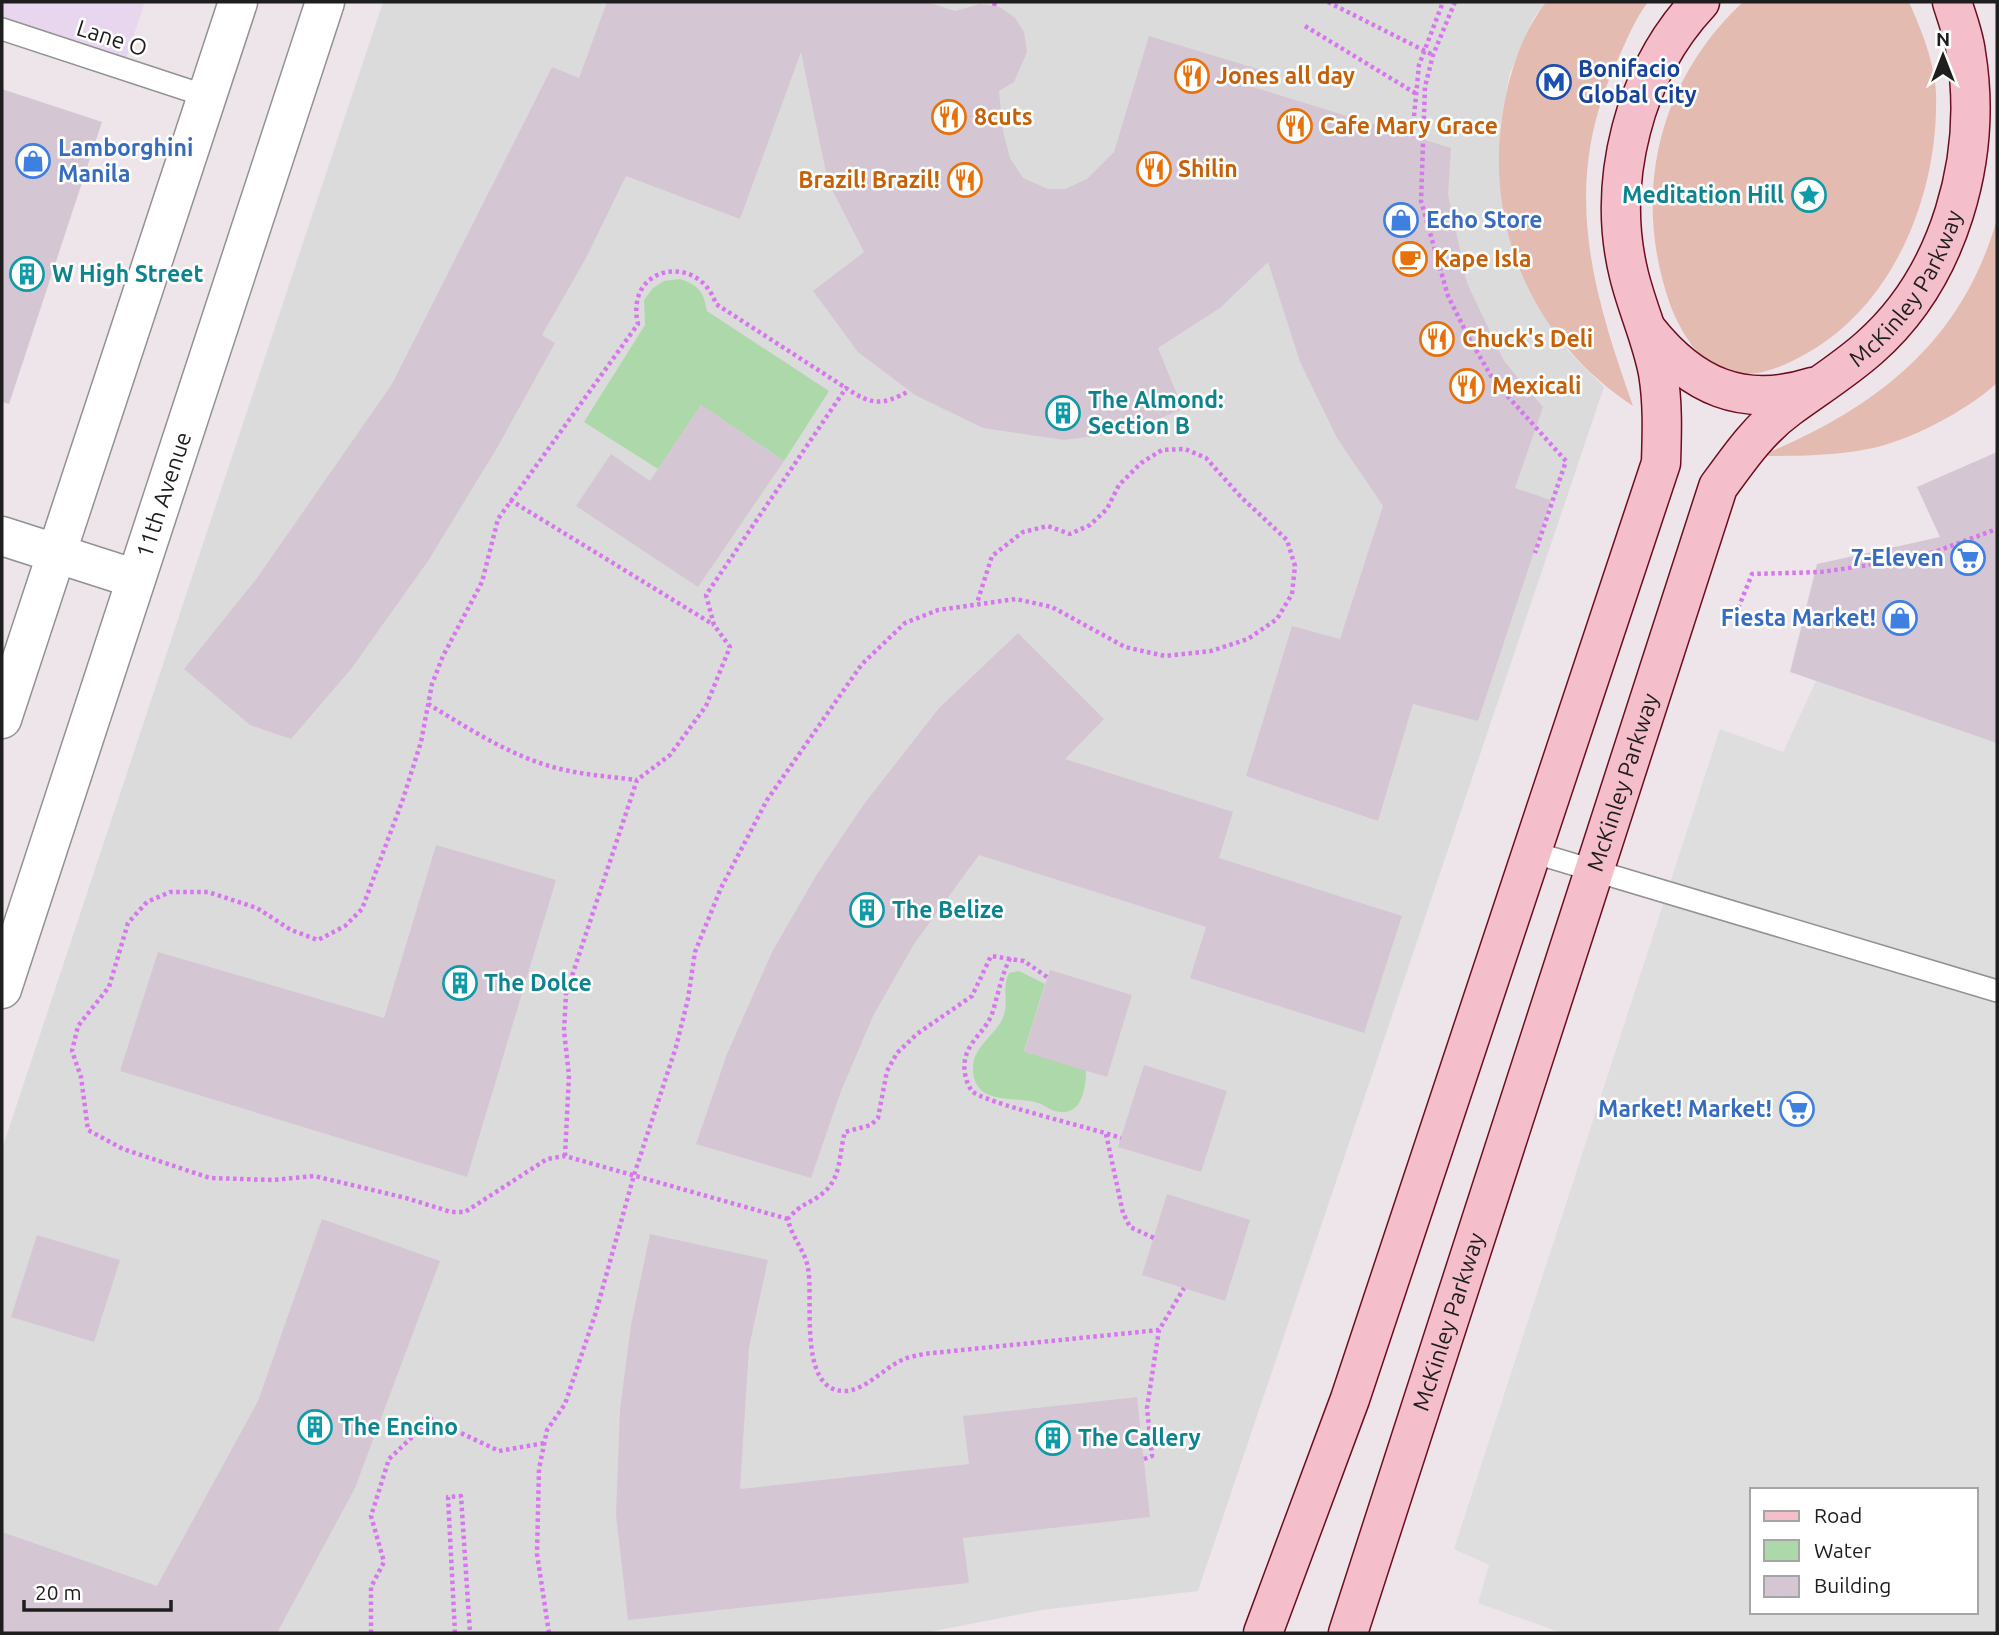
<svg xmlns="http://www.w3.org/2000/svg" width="1999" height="1635" viewBox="0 0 1999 1635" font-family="Ubuntu,sans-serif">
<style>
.residential{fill:#dcdbdc}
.commercial{fill:#e8d6ee}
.grass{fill:#e4bbb0}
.parking{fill:#dedede;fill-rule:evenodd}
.water{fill:#add8aa}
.building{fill:#d5c6d3}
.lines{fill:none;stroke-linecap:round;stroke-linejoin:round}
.service-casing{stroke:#929292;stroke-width:24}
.minor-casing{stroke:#929292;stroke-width:41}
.secondary-casing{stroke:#6d0e20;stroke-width:41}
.path{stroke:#d677ee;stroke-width:4.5;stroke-dasharray:3.5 3.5;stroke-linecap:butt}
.service{stroke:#fff;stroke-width:21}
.minor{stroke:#fff;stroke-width:38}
.secondary{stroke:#f4becb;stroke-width:38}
.path-bridge{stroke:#d677ee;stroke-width:4.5;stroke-dasharray:3.5 3.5;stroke-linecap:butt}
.labels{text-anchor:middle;stroke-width:5;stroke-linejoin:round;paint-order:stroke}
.street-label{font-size:23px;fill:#1e1e1e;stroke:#fff}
.transit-label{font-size:23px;font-weight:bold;fill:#164399;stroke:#fff;text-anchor:start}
.food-label{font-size:23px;font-weight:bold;fill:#c56008;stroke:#fff;text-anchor:start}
.shop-label{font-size:23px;font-weight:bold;fill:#366cbe;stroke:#fff;text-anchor:end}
.culture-label{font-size:23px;font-weight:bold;fill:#0d838f;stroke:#fff;text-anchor:start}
</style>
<rect width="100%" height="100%" fill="#eee5eb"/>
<polygon class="residential" points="383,2 1546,2 1534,17 1510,73 1499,132 1568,351 1604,387 1198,1591 1042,1610 924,1633 2,1633 2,1149"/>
<polygon class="commercial" points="2,2 145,2 126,59 2,18"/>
<g class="grass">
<path d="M1546,2H1648C1634,20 1626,42 1616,63C1561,185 1591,287 1633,406C1532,340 1482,224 1504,105C1511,68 1523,32 1546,2Z"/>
<path d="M1743,2H1909C1921,29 1935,63 1936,93C1939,191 1896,302 1809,352C1783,367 1755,380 1724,371C1699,363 1680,330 1671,307C1631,197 1657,82 1743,2Z"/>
<path d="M1997,219V383C1968,410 1908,442 1868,449C1833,456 1796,456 1760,456C1875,409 1962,343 1997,219Z"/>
</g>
<path class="parking" d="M1816,681L1997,742V1633H1562L1478,1603L1489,1565L1454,1549L1720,729L1783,752ZM1752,1490H1976V1612H1752Z"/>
<g class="water">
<path d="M680,279C699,285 704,293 707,311L829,391L784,461L701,405L658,469L584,422L645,325L644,300L653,288L664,281Z"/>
<path d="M1019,971L1045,984L1024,1051L1086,1070C1086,1091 1081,1120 1052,1110C1047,1108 1043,1104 1038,1103C1014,1095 975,1107 973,1070C972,1048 992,1038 1002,1020C1010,1004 1001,989 1009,973Z"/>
</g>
<g class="building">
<polygon points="607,2 927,2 955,11 980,4 1000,7 1015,18 1024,32 1027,52 1014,82 999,91 1003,131 1010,158 1023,178 1048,189 1065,189 1087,179 1114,152 1149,36 1258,69 1253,87 1451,148 1448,194 1467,283 1504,361 1543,407 1515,488 1551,500 1478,721 1413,704 1378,821 1246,776 1292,626 1340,639 1383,506 1337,438 1300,362 1268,262 1220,308 1158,348 1183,409 1126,432 1064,440 983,428 915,395 858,352 813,291 864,252 828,182 801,52 740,219 626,176 586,258 542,335 555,343 497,448 428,561 351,669 291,739 250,725 184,669 257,578 392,384 552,67 579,78"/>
<polygon points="2,89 102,122 9,404 2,402"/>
<polygon points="701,405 784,461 698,587 576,506 611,454 650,481"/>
<polygon points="1997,452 1997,743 1790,672 1817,564 1940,537 1917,487"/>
<polygon points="1018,633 1104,719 1065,759 1233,812 1219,858 1402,916 1364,1033 1190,978 1206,927 979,855 914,944 873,1016 841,1091 811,1178 696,1144 727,1054 772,952 817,874 864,804 939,708"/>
<polygon points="436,845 556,880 467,1177 120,1071 158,952 384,1018"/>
<polygon points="1050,970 1132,995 1107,1077 1024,1052"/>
<polygon points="1144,1065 1227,1091 1201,1172 1118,1147"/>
<polygon points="1167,1194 1250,1220 1225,1301 1142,1275"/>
<polygon points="322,1219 440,1261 355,1488 277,1633 2,1633 2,1532 157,1586 258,1401"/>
<polygon points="650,1234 768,1260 749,1347 740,1489 969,1464 963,1416 1137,1397 1150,1517 963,1538 969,1583 628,1620 616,1515 620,1409 631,1325"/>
<polygon points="37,1235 120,1260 94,1342 11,1317"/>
</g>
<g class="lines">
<g class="service-casing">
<g id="service">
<polyline points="2,29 206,96"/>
<polyline points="1532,852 1997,991"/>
</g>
</g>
<g class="minor-casing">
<g id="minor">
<polyline points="2,536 136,579"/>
<polyline points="2,719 238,2"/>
<path id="s1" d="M2,989L325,2"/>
</g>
</g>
<g class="secondary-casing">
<g id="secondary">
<path d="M1648,331C1692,386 1743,409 1812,387"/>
<path d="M1263,1633L1350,1399L1661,463C1662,432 1663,403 1658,373C1652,340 1637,308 1629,275C1606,182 1634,72 1700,2"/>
<path id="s2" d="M1348,1633L1718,487C1739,458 1759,429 1788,408C1815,388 1843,371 1869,348C1950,277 1983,157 1966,53C1964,36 1957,18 1952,2"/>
</g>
</g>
<g class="path">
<polyline points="1328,2 1433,55"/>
<polyline points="1455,2 1433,55 1425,87 1421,201 1448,296 1469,338 1494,381 1566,461 1535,553"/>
<polyline points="994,6 995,2"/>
<polyline points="1305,26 1415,93"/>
<polyline points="510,500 714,625"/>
<polyline points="1733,621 1752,574 1821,572 1918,558 1997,529"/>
<path d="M428,704C463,725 501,750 540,763C571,774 604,776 637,780"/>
<path d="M1010,958C1001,977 998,995 992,1014C986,1031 968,1041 965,1060C963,1070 966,1083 972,1091C981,1102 1096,1129 1121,1138"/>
<path d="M1047,977L1024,961L991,956L972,996L917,1034L897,1053L887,1071L878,1118L871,1125L845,1132C839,1152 842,1178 823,1193C810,1204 801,1203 788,1219C791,1237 805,1250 808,1268C814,1298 797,1392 845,1391C866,1390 884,1368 902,1360C908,1357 916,1356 923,1354L1159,1330"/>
<polyline points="1106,1134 1123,1213 1130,1227 1154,1238"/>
<path d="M565,1156L569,1075L564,1031L566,994L637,780L670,755L706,706L730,647L714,625L706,595L846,388C871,405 882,406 909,391"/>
<path d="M788,1219L565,1156L547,1159L465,1212H451L406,1198L314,1176L273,1180L210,1178L123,1149L88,1130L81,1077L72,1051L78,1026L109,987L128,923L147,902L170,892H208L257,908L291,930L318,940L345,926L362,909L403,799L421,742L432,684L443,656L482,582L498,519L638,324C624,266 698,251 716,304L846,388"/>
<polyline points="1144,1459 1152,1456 1147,1408 1159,1330 1184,1288"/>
<polyline points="371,1633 371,1587 384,1562 371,1516 389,1459 431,1419 499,1451 545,1443"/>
<polyline points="455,1633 448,1497 461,1496 470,1633"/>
<polyline points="549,1633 537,1554 539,1469 547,1430 565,1404 596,1312 634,1175 676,1047 688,999 695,952 721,888 767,800 862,664 905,623 938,610 1016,599 1052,607 1125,647 1165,656 1211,651 1248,639 1277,619 1292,594 1295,566 1287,540 1241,497 1206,458 1185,449 1162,450 1141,463 1119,485 1107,509 1090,525 1070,534 1048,526 1023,532 992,556 977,603"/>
</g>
<use href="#service" class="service"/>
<use href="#minor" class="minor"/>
<use href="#secondary" class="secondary"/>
<polyline class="path-bridge" points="1412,137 1419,65 1443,2"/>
</g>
<defs>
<g id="restaurant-ring" transform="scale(1.75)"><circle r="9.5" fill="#fff" stroke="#e8710a" stroke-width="1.5"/><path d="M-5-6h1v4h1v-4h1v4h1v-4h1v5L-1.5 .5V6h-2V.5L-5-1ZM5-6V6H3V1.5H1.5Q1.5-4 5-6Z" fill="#e8710a"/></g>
<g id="metro-ring" transform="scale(1.75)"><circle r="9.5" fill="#fff" stroke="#1a4fb4" stroke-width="1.5"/><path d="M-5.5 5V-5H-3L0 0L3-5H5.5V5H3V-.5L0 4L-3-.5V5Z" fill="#1a4fb4"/></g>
<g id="shop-ring" transform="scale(1.75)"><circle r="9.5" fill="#fff" stroke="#3f7fe0" stroke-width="1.5"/><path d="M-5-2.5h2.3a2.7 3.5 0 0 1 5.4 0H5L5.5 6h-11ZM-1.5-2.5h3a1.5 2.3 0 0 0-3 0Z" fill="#3f7fe0"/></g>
<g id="sight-ring" transform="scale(1.75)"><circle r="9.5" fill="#fff" stroke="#0f9aa8" stroke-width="1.5"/><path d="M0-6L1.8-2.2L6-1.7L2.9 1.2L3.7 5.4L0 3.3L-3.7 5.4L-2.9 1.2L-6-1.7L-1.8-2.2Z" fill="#0f9aa8"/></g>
<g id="cafe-ring" transform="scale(1.75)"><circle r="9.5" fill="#fff" stroke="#e8710a" stroke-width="1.5"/><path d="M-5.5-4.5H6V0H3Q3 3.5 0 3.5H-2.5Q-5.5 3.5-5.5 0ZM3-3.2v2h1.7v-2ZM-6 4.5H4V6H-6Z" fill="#e8710a"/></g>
<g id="building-ring" transform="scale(1.75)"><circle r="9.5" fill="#fff" stroke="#0f9aa8" stroke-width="1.5"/><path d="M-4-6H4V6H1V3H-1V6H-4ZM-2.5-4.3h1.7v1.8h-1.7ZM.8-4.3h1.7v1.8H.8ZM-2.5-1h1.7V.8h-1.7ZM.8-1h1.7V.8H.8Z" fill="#0f9aa8"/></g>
<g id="supermarket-ring" transform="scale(1.75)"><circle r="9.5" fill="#fff" stroke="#3f7fe0" stroke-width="1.5"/><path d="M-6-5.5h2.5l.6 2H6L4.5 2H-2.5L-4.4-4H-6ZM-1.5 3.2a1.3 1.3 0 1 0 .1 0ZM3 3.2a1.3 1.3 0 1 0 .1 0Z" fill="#3f7fe0"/></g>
</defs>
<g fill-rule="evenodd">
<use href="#restaurant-ring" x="1192" y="76"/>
<use href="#metro-ring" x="1554" y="82"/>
<use href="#restaurant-ring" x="949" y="117"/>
<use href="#restaurant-ring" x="1295" y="126"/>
<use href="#shop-ring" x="33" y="161"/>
<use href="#restaurant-ring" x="1154" y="169"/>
<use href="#restaurant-ring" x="965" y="180"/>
<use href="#sight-ring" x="1809" y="195"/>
<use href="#shop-ring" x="1401" y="220"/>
<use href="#cafe-ring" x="1410" y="259"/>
<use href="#building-ring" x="27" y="274"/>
<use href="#restaurant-ring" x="1437" y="339"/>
<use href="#restaurant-ring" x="1467" y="386"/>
<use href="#building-ring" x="1063" y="413"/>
<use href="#supermarket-ring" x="1968" y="558"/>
<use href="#shop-ring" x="1900" y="618"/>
<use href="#building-ring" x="867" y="910"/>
<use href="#building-ring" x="460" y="983"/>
<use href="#supermarket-ring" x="1797" y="1109"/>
<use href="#building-ring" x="315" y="1427"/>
<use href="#building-ring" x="1053" y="1438"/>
</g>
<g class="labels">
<g class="street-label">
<text transform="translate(112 38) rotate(18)" y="8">Lane O</text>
<text dy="8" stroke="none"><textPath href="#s2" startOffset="1482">McKinley Parkway</textPath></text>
<text dy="8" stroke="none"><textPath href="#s1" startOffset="520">11th Avenue</textPath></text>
<text dy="8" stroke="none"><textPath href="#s2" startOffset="894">McKinley Parkway</textPath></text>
<text dy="8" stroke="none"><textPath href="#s2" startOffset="327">McKinley Parkway</textPath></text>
</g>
<g class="transit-label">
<text x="1578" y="77">Bonifacio<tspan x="1578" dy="26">Global City</tspan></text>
</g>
<g class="food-label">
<text x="1216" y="84">Jones all day</text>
<text x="974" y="125">8cuts</text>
<text x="1320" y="134">Cafe Mary Grace</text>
<text x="1178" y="177">Shilin</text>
<text x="940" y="188" text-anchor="end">Brazil! Brazil!</text>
<text x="1434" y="267">Kape Isla</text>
<text x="1462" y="347">Chuck's Deli</text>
<text x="1492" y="394">Mexicali</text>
</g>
<g class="shop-label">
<text x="58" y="156" text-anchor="start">Lamborghini<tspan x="58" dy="26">Manila</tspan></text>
<text x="1426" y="228" text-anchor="start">Echo Store</text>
<text x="1944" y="566">7-Eleven</text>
<text x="1876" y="626">Fiesta Market!</text>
<text x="1772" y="1117">Market! Market!</text>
</g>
<g class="culture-label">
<text x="1784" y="203" text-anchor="end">Meditation Hill</text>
<text x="52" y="282">W High Street</text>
<text x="1088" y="408">The Almond:<tspan x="1088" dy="26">Section B</tspan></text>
<text x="892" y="918">The Belize</text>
<text x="484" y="991">The Dolce</text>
<text x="340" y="1435">The Encino</text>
<text x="1078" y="1446">The Callery</text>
</g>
</g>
<rect width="1999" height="1635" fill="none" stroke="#1e1e1e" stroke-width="7"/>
<rect x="1750" y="1488" width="228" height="126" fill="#ffffff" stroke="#a5a5a5" stroke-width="2"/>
<rect x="1764" y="1511" width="35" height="10" fill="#f4becb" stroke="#a5a5a5" stroke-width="2"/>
<text x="1814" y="1523" font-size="21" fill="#1e1e1e">Road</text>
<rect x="1764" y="1540" width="35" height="21" fill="#add8aa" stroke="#a5a5a5" stroke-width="2"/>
<text x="1814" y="1558" font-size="21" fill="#1e1e1e">Water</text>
<rect x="1764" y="1576" width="35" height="21" fill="#d5c6d3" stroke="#a5a5a5" stroke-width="2"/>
<text x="1814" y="1593" font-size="21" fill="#1e1e1e">Building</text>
<g transform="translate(1943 56)" stroke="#ffffff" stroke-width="5" paint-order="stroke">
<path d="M0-5L12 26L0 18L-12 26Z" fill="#1e1e1e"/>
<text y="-10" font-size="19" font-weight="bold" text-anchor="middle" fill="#1e1e1e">N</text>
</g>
<path d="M24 1600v10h147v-10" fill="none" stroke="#1e1e1e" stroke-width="3.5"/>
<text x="35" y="1600" font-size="21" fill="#1e1e1e" stroke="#ffffff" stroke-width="5" paint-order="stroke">20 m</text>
</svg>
